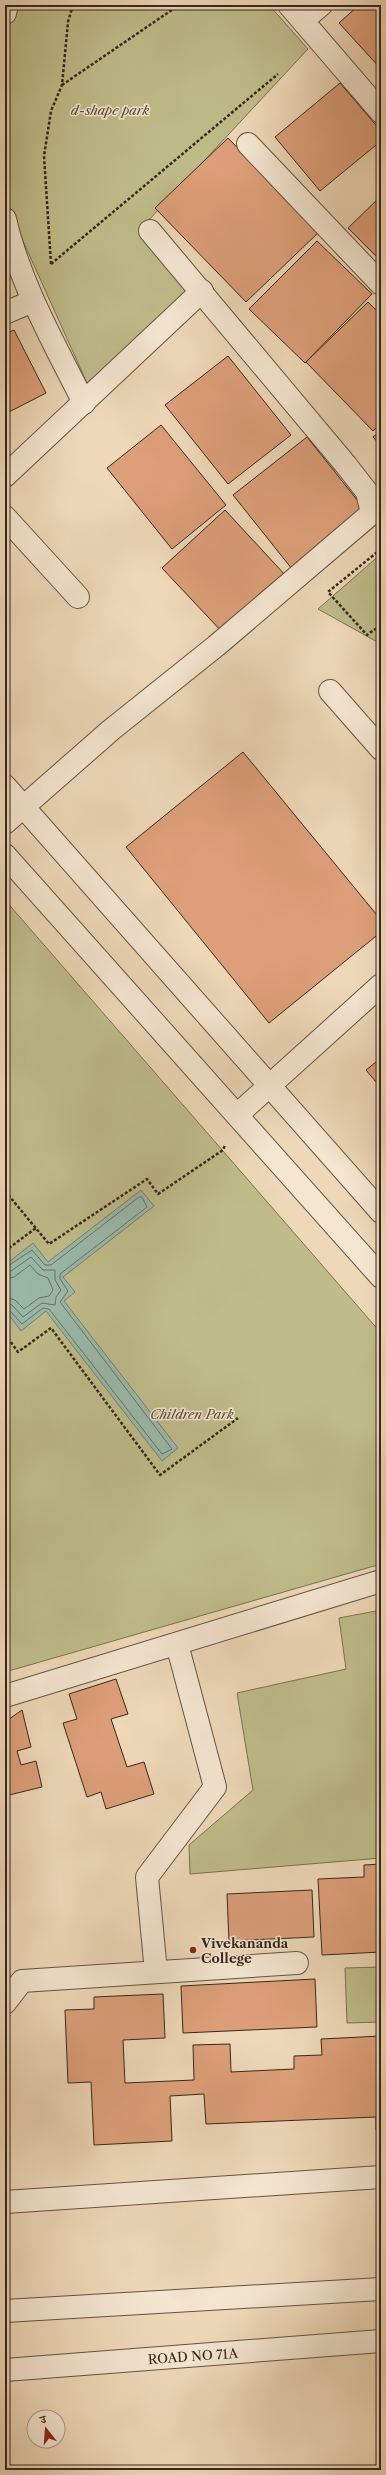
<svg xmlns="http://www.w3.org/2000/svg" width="386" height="2475" viewBox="0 0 386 2475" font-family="'Libre Caslon Text','Noto Serif Devanagari',serif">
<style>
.green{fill:#bfbc8a;stroke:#7a7253}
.water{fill:#9abaab;stroke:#727f72}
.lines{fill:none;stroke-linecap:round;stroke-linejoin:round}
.shore{stroke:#687064;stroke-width:1}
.building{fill:#dd9f79;stroke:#36271c}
.minor-casing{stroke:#645343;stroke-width:24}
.path{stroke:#36271c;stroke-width:2.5;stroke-dasharray:3 2;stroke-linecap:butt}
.minor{stroke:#f4e6d1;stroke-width:22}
.poi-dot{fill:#8f2418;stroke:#f4e6d1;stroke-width:1.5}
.labels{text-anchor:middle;stroke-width:3;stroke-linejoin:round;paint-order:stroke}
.park-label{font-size:13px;font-style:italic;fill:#584c38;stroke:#f4e6d1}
.poi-label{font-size:13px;font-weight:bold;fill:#36271c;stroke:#f4e6d1;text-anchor:start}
.street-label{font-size:13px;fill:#36271c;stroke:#f4e6d1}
</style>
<rect width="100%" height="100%" fill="#eed8b8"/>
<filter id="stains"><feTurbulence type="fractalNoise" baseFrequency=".005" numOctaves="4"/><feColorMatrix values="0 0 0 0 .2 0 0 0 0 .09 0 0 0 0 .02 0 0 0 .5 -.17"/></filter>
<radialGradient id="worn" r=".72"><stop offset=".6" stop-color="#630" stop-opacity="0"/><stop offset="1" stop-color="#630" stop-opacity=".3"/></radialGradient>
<g class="green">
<polygon points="10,5 269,5 308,49 148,221 202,291 87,383 5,201 5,69"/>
<polygon points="381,554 381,644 318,609"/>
<polygon points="5,900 381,1333 381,1564 5,1672"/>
<polygon points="376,1611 381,1668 381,1858 190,1874 189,1845 253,1790 237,1693 346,1669 339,1618"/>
<polygon points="381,1967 381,2022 347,2023 345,1968"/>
<polygon points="381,2465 381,2470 311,2470"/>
</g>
<polygon class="water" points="141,1190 154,1206 63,1277 75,1292 64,1301 178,1448 162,1461 46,1311 21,1331 5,1310 5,1265 33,1243 48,1262"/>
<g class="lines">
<g class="shore">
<polyline points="5,1268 32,1250 45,1265 51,1265 139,1197 142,1197 147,1207 60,1274 60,1279 68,1291 60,1302 172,1449 162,1454 49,1309 43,1308 22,1324 9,1310 5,1308"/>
<polyline points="5,1273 11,1271 31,1257 43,1270 55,1270 55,1280 61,1290 56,1297 55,1305 42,1303 23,1317 12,1305 5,1303"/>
<polyline points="5,1279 14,1277 30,1265 38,1274 48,1278 53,1290 49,1296 39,1298 24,1309 15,1300 5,1297"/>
</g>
</g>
<g class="building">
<polygon points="359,5 381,5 381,69 339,23"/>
<polygon points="340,83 381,131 381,141 320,191 275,137"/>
<polygon points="228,138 319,232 246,302 155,208"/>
<polygon points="381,196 381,261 348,228"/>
<polygon points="317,241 372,294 305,363 249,309"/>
<polygon points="368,302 381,315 381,423 373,431 306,362"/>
<polygon points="14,330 46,393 5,414 5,334"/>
<polygon points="228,356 291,435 228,484 165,405"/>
<polygon points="161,425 226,505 172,549 107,468"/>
<polygon points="381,430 381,446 373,437"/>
<polygon points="307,437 366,511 292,569 233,495"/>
<polygon points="225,510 287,577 224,634 162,568"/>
<polygon points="243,752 381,920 381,932 269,1023 126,847"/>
<polygon points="381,1058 381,1088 366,1070"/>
<polygon points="116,1679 128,1714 111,1719 127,1767 144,1762 154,1794 106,1809 101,1792 87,1797 63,1723 77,1719 69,1694"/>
<polygon points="22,1710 31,1747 17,1751 21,1765 36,1761 42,1787 5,1796 5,1722"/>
<polygon points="381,1864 381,1952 322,1955 318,1879 364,1877 364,1865"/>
<polygon points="312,1890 314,1937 229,1941 227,1894"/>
<polygon points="315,1979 317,2027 183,2033 181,1986"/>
<polygon points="163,1994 165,2038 123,2040 125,2083 194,2080 193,2045 230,2044 231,2072 294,2069 294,2056 322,2055 321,2039 381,2036 381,2130 376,2130 376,2117 206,2124 204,2094 170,2096 172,2141 94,2145 91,2082 68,2083 65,2010 94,2009 94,1997"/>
</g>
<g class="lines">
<g class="minor-casing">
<g id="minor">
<polyline points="289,5 381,112"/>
<polyline points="5,13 7,5"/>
<polyline points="303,20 321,5"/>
<polyline points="248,144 381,284"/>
<path d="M5,219C20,284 54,343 84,403"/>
<polyline points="5,313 33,301"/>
<polyline points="5,476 202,291"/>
<polyline points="5,517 78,597"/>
<polyline points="330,691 381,749"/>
<polyline points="5,786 381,1212"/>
<polyline points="5,823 111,730 216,646 372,513 367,492 346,465 150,231"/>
<polyline points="5,855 381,1277"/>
<polyline points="237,1115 381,985"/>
<polyline points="5,1696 381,1581"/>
<polyline points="156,1972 147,1877 215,1787 177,1644"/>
<polyline points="5,2003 22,1981 297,1963"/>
<polyline points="5,2202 381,2177"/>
<polyline points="5,2311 381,2289"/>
<polyline points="5,2370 381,2341"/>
</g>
</g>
<g class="path">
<polyline points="62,85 179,5"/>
<polyline points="51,264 278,74"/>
<polyline points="51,264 44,156 51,111 62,85 68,22 73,5"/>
<polyline points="381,549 328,592 367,635 381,625"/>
<polyline points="5,1191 49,1244 147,1179 158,1194 223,1150 225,1145"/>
<polyline points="5,1251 36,1228"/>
<polyline points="5,1334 18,1352 51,1328 160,1475 238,1418"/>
</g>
<use href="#minor" class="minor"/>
</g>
<circle class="poi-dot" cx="193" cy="1950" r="4"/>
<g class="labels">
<g class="park-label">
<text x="110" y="115">d-shape park</text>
<text x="192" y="1419">Children Park</text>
</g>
<g class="poi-label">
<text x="201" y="1948">Vivekananda<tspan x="201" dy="15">College</tspan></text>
</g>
<g class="street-label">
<text transform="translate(193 2356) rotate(-4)" y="5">ROAD NO 71A</text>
</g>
</g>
<rect width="386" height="2475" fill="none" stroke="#eed8b8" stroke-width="20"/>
<rect x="6" y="6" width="374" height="2463" fill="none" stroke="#36271c" stroke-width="2"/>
<rect x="10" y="10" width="366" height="2455" fill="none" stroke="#36271c"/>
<g transform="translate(46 2429) rotate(343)"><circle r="19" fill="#f4e6d1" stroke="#a89a89"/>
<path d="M0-3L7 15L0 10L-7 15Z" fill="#8f2418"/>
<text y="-6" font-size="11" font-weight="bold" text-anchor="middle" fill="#36271c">उ</text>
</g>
<rect width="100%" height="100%" filter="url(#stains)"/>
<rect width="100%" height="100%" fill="url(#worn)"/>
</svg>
